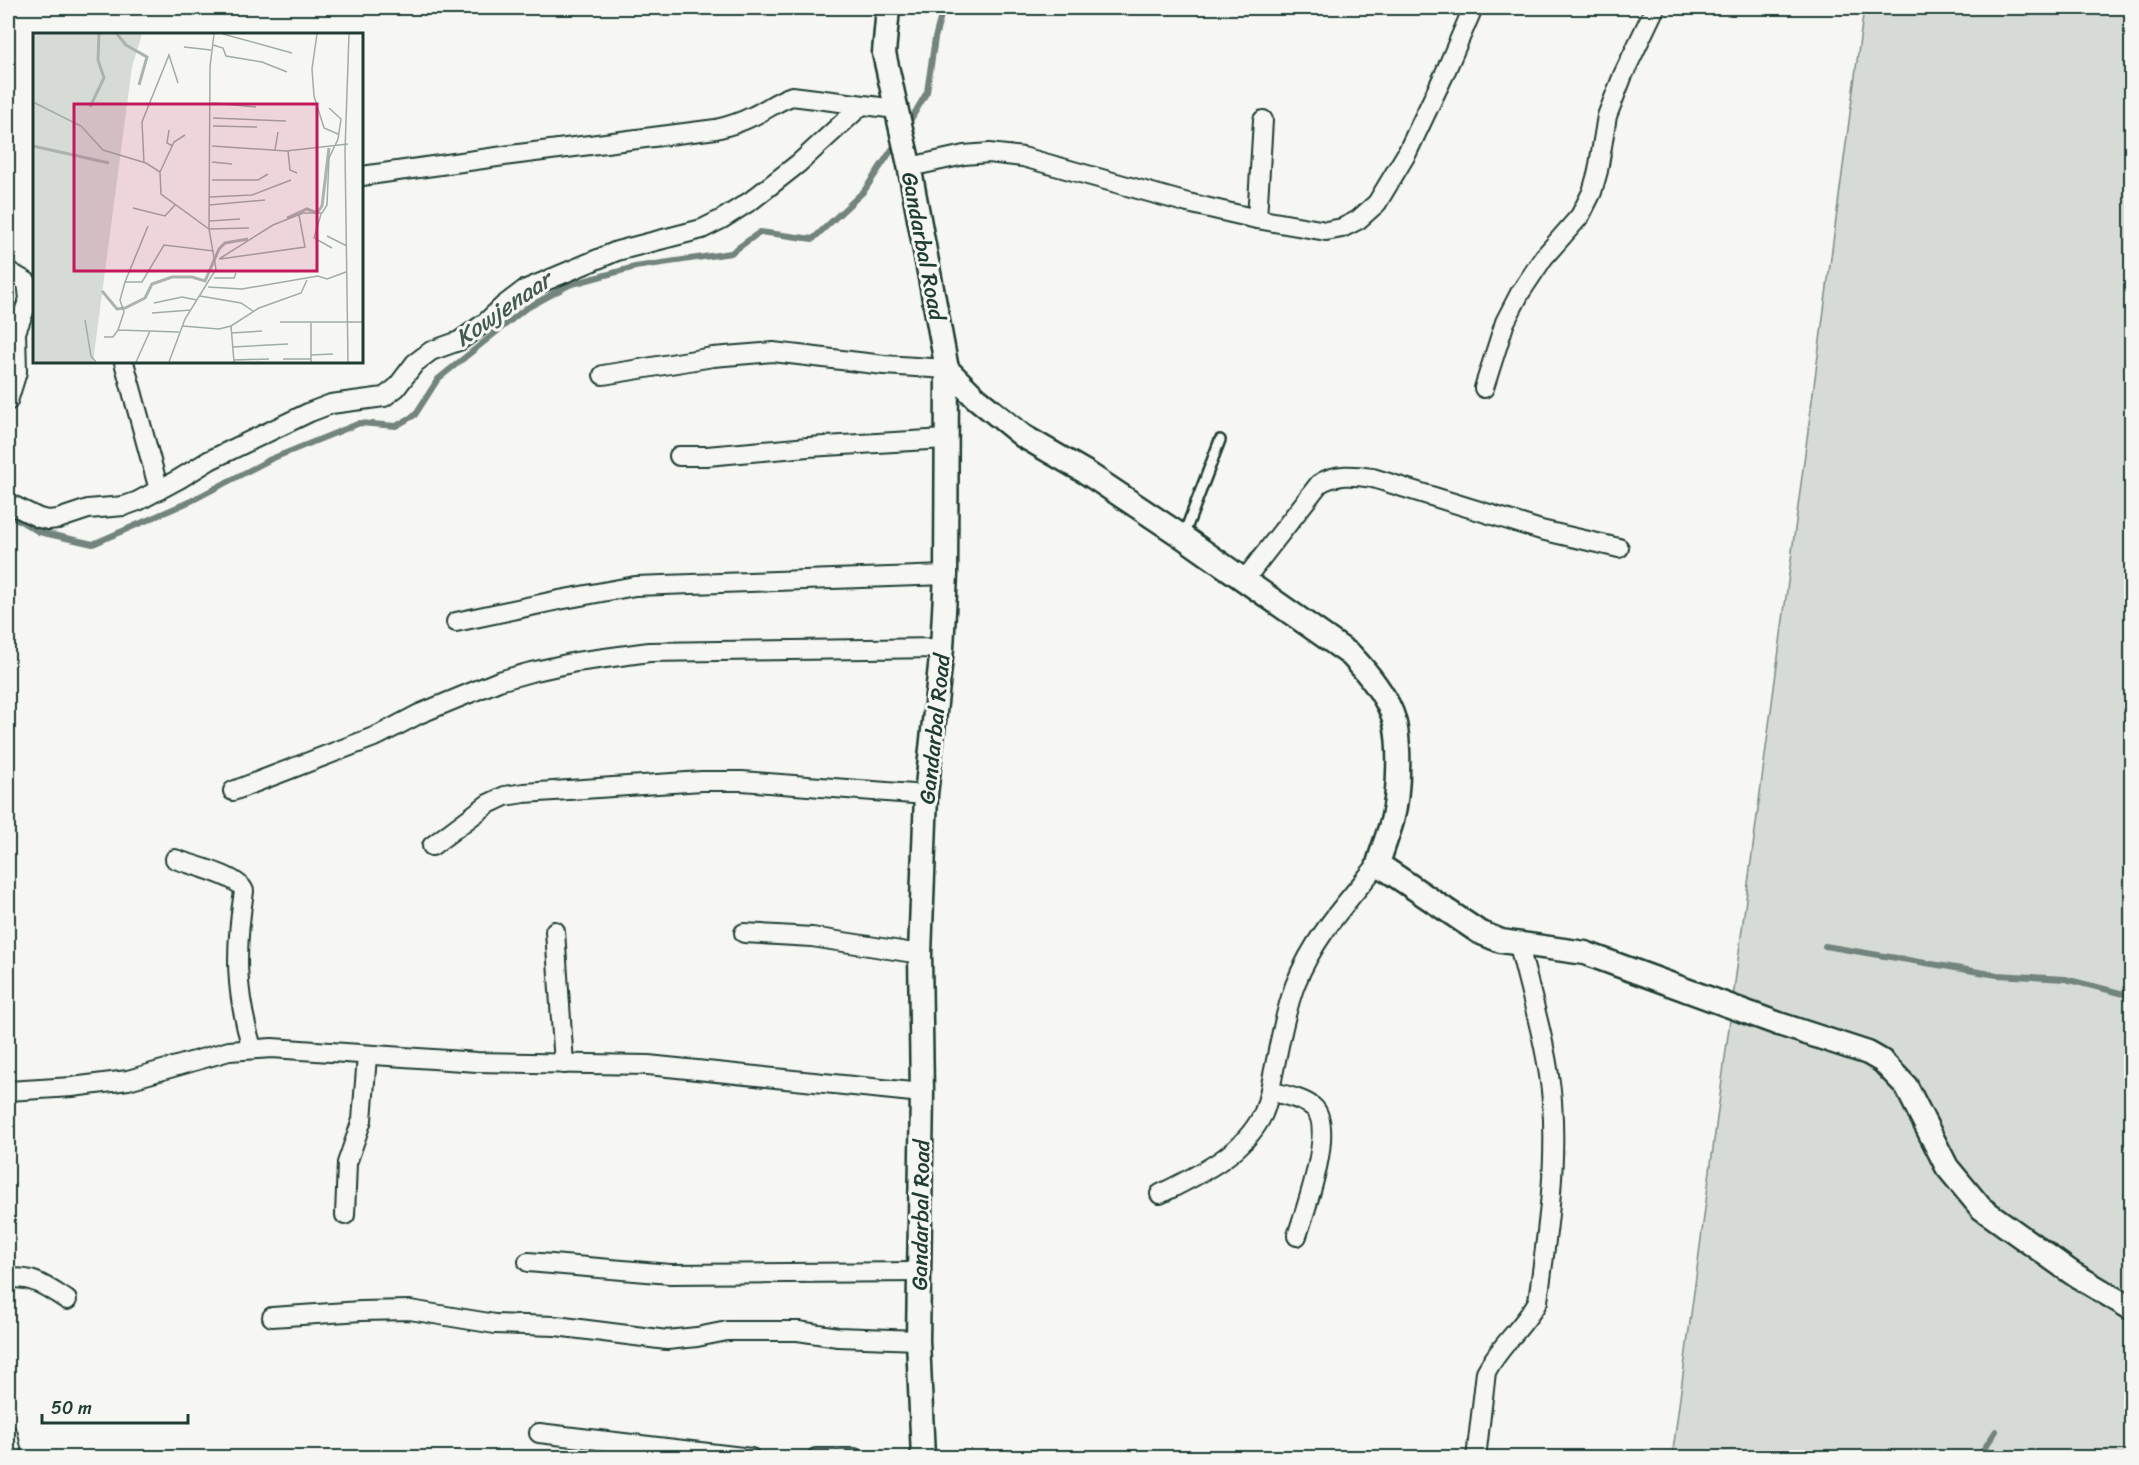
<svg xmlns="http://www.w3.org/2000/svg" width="2139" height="1465" viewBox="0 0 2139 1465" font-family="Sriracha,sans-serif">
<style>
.green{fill:#d6dbd6;stroke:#7a8c85;stroke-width:1.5}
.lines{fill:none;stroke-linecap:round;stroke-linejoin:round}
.stream{stroke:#72847d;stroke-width:6}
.service-casing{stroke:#1f3d34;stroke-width:14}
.minor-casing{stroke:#1f3d34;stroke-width:22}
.tertiary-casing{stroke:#1f3d34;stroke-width:27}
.service{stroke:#f6f6f2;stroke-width:9}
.minor{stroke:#f6f6f2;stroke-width:18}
.tertiary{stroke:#f6f6f2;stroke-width:22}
.labels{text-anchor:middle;stroke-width:6;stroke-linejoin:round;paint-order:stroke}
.street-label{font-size:22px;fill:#1f3d34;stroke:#f6f6f2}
.water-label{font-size:24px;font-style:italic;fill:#425a52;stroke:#f6f6f2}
.inset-river{fill:none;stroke:#aab3ae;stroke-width:3}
.inset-road{fill:none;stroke:#a0aca6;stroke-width:1.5}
.view{fill:#c2185b;fill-opacity:0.15;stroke:#c2185b;stroke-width:3}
.inset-edge{fill:none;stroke:#1f3d34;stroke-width:3}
</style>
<rect width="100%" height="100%" fill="#f6f6f2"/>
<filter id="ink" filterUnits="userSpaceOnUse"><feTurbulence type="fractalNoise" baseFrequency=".0167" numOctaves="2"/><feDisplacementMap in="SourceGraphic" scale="12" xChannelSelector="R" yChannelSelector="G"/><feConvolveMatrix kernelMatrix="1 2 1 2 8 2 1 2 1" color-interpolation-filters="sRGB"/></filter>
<g filter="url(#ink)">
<polygon class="green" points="1864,8 2131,8 2131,1457 1672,1458"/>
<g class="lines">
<g class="stream">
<polyline points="907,126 927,92 935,38 943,8"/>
<polyline points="8,514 39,532 93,544 191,501 271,459 360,423 396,426 415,415 438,379 525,309 569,285 635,267 731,253 760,232 813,239 864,191 897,142"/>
<polyline points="1825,946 1997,975 2065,979 2132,996"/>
<polyline points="1978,1458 1996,1431"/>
</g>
<g class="service-casing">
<polyline id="service" points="1183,537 1220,440"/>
</g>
<g class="minor-casing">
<g id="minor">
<polyline points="910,167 964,155 989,153 1023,157 1188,203 1257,219 1326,231 1342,228 1358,220 1377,203 1407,153 1444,75 1473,8"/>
<path d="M362,176L511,155L716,129C729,126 741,122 753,116C766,110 777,101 792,96L896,109"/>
<polyline points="1257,219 1263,120"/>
<polyline points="8,271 27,282 29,299 16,332 17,372 8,401"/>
<polyline points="124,362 159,490"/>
<polyline points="603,375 713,357 773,352 884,365 947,369"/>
<polyline points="1484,388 1505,322 1520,293 1544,257 1580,216 1592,192 1598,171 1607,116 1623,75 1655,8"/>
<polyline points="679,456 707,456 808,447 946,439"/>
<polyline points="8,503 39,518 48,520 58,519 88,509 124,506 138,501 179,479 210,460 310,412 331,404 384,397 396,388 415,363 431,351 459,341 486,322 503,306 524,290 617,251 702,229 722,219 752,200 799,163 862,105"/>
<path d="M1245,579L1319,484C1335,473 1354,475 1373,478L1541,530L1619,548"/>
<polyline points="456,622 559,600 635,586 946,575"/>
<polyline points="233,791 379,735 419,714 499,681 531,672 576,662 649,652 942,648"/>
<polyline points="432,846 488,804 505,796 524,793 702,781 742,781 926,795"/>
<path d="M175,859C191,865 239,876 244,891C235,950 235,991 252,1048"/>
<polyline points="555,931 564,1064"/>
<polyline points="744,933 812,937 920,954"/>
<polyline points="8,1091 72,1087 128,1080 229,1051 272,1048 477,1062 648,1065 922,1093"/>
<path d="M1270,1091C1283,1095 1302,1098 1313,1107C1336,1126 1305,1211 1297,1236"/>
<path d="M1160,1194C1198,1175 1243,1155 1263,1114C1269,1100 1271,1084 1274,1070C1280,1041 1285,1012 1295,985C1314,937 1346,903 1378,864"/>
<polyline points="345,1215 347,1163 362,1120 367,1056"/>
<polyline points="528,1262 670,1274 919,1272"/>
<path d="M8,1279C32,1275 47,1287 67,1300"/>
<polyline points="272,1317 361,1311 410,1310 495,1324 556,1326 667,1340 697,1337 727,1331 798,1331 838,1337 918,1340"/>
<polyline points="539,1433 751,1458"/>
<polyline points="8,1435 13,1458"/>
<polyline points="816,1458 854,1458"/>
<path d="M1476,1458L1486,1372C1499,1346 1524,1327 1538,1301C1547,1235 1557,1168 1552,1101C1548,1049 1531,996 1519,945"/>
</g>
</g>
<g class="tertiary-casing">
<g id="tertiary">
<polyline points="888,8 884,53 909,165 947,369 946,575 942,648 926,795 920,954 922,1093 918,1340 923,1458"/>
<path d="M947,369L976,398L1023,436L1087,473L1183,537L1351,655C1366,671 1382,690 1391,711C1402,735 1399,795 1392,821C1388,835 1382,850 1378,864L1479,932L1501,941L1585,953L1779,1024L1868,1053L1882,1061L1906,1086L1947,1167L1981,1208L2072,1273L2132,1309"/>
</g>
</g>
<use href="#service" class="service"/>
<use href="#minor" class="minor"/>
<use href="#tertiary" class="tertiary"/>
</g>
</g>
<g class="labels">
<g class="street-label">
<text transform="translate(924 246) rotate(79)" y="8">Gandarbal Road</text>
<text transform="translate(934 729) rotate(-84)" y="8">Gandarbal Road</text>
<text transform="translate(920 1215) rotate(-89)" y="8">Gandarbal Road</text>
</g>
<g class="water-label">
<text transform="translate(503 309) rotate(-35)" y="8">Kowjenaar</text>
</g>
</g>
<g transform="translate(33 33)">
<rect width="330" height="330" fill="#f6f6f2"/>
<path d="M0,1H109L99,34L60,329H0Z" fill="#d6dbd6"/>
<path class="inset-river" d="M84,1L93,12L114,24L106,52M57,74L71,45L65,27L66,1M0,113L76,130M254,185L274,176L284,180L289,173L296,115M69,258L84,276L92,275L112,265L119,251L139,244H159L172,248L186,216L192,210L215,206"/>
<path class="inset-road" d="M190,1L259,20M284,1L279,36L281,63L291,95L305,101M180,12L190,15L193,23L229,29L254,39M151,14L178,17M0,69L48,93L70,117L113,130L127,139L128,161L176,196L216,195M179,70L223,74M180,85L253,88M180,93L224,94M136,97L134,110L140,113M179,113L253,118L315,111M242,117L245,99M255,118L257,137L264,140M179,129L199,131M111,130L109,89L136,22L145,50M127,139L141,109L152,102M179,147H225L235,141M177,164L219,162L258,147M176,172L232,167M100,175L132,183L142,172M288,181L281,205L299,215M176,188L207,186M115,193L92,249H109L131,212L181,218M294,203L314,213M186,226L240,192L270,180H289L294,172L296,125L305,106L308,86L296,75M187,226L272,214L266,182M181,245H201L203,240M175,254L209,256L285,243L294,246L313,239M167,263L208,270L220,278M121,270L149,264L164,267M119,280L158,277M52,287L58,323L63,329M247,289H330M149,293L186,296L198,293M85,297L91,279L87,267L92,249M198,300L229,298M71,304H80L85,297L146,299M200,314L255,311M278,322L300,321M250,326H278M200,327L236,326M103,329L117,298M136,329L152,286L183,236L176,196L177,34L181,1M201,329L198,293L226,275L268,260L274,247M278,329V290M315,329L312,118L316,1"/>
<path class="view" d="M41,71H284V238H41Z"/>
<rect width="330" height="330" class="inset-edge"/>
</g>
<rect width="2139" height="1465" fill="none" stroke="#f6f6f2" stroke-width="30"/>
<rect x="15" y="15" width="2109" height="1435" fill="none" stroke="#1f3d34" stroke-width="2" filter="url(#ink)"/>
<path d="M42 1414v9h146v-9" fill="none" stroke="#1f3d34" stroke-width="3"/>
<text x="51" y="1414" font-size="18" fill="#1f3d34" stroke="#f6f6f2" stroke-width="4.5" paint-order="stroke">50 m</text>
</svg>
